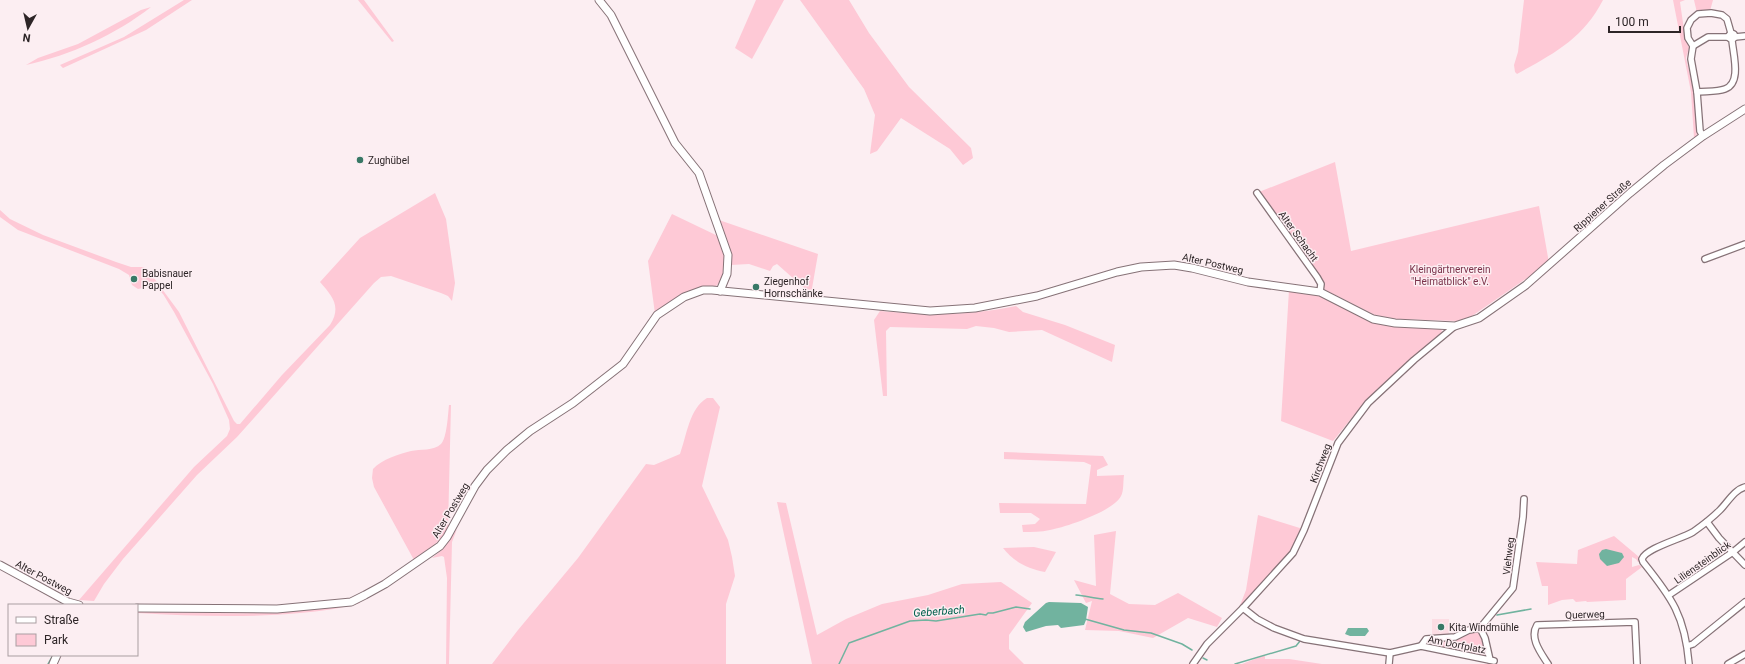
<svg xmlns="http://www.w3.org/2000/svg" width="1745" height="664" viewBox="0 0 1745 664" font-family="Roboto,sans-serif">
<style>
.built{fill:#fcdde4}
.green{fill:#fec9d6}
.water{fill:#71b39f}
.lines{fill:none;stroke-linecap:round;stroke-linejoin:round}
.stream{stroke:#71b39f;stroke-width:1.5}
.minor-casing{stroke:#867277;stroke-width:8}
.tertiary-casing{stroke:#867277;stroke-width:9}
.minor{stroke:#fff;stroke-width:5.5}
.tertiary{stroke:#fff;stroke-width:7}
.poi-dot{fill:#387866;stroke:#fceef2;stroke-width:1.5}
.labels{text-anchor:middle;stroke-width:3;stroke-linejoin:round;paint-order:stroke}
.poi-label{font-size:10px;fill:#2d2527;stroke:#fceef2;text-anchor:start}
.street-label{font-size:10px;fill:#2d2527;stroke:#fceef2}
.park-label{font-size:10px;fill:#7b334b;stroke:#fceef2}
.water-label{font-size:11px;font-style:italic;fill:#02604d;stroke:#fceef2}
</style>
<rect width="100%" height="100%" fill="#fceef2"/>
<rect class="built" x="1432" y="619" width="17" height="17"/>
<g class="green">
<polygon points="184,0 192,0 146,30 63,68 60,65 124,37"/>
<polygon points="358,0 364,0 394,41 392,42"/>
<polygon points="756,0 784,0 752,59 735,48"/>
<polygon points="800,0 849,0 869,33 909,87 971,148 973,158 963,165 950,149 901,118 877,151 870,154 875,115 864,89"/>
<path d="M1524,0H1603C1583,39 1553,54 1517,74L1515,72L1514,65L1518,52Z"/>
<polygon points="1673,0 1685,0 1680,2 1685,37 1689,48 1686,58 1694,92 1697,136 1694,138 1691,92"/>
<polygon points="1694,0 1713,0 1710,11 1697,13"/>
<path d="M151,7C115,35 71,55 26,65L38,58L78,44L141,10Z"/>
<polygon points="1335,162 1351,251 1539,206 1549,263 1472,316 1457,321 1397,319 1375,315 1325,290 1320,276 1315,268 1259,192"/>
<path d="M435,193L446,219L455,283L452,301L448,296L441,293L391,276L381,277L374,283L237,437L197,475L123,559L104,584L94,601L79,600L194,467L227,436L230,429L229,420L213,384L174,312L163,294L152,284H148L143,288L138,289L132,285L129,275L119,269L18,230L0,217V210L10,219L43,235L116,262L131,267H143L148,270L179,312L234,421L237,424H240L282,375L330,325C342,306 332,296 320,282L360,238Z"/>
<path d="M672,214L720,237C724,254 731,273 716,286L655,314L648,261Z"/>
<polygon points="719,220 818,254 811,294 777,264 773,266 770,271 749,264 731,265"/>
<path d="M1289,290L1319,294L1374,322L1384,325L1440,328L1442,331L1440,335C1414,357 1388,379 1365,403C1353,415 1344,428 1333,441L1281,421Z"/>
<path d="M1016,306L1023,312L1065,325L1115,345L1112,362L1042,330L1009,332L994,328L976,326L967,329L890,327L886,331L887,396H883L874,320L880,311C930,315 967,316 1016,306Z"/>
<path d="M707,398H713L720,407L702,486L728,540L732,557L735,576L726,604V664H492L518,630L578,558L646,464L654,465L680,454C687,435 689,409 707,398Z"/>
<path d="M449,405H451L448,528C439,543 428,551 414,560L374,487L372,478L373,469C382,459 399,454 411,451C420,449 434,451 441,444C447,438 448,414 449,405Z"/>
<path d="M1004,452L1103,456L1108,465L1097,470V476L1124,475C1123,481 1124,491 1121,496C1114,511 1066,527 1050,530C1041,532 1032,532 1023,532L1022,525L1035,524L1040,519L1031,513H1000L999,503L1086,504L1091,465L1084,462L1004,459Z"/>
<polygon points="777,502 786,503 817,635 846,619 882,604 928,595 962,584 1001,582 1032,603 1009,635 1009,649 1024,664 812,664"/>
<polygon points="1258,515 1303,529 1292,552 1239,608 1246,590"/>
<polygon points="457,529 452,542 449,664 446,664 447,578 444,557 442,556 432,558 443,549"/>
<polygon points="1116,531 1110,594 1129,604 1155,605 1178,593 1222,618 1217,627 1188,618 1153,638 1119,631 1085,630 1092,601 1086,603 1074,580 1096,586 1094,535"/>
<polygon points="1614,536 1639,557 1640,561 1638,562 1636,559 1632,557 1632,567 1639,565 1642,567 1626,579 1626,600 1587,602 1586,601 1576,602 1573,599 1562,600 1548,605 1548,586 1542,586 1536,562 1577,564 1578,550"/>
<path d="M1034,547L1056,552L1045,572C1028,569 1014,562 1003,548Z"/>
<path d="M359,600L360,603C340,609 321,611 300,613C246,618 192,616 137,613V611C190,613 243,615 296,611C318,609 339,608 359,600Z"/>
<path d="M1477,631L1481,634L1486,655L1484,656L1437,648L1438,641C1458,642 1460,634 1477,631Z"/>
<polygon points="1265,655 1265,659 1289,659 1322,664 1242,664"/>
</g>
<g class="water">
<polygon points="1606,549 1622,553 1624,557 1619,563 1607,566 1600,559 1599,554 1602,550"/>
<polygon points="1049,602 1081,603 1088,607 1086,620 1084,625 1061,628 1058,625 1046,626 1026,632 1023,627 1025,622 1046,603"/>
<polygon points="1348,628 1367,628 1369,631 1365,636 1350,636 1345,634"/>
</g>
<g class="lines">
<g class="stream">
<path d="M1076,595C1086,596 1093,598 1103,599"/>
<polyline points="1497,615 1531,609"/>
<polyline points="1085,619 1124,630 1151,633 1182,644 1192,650"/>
<polyline points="1203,658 1207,660"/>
<polyline points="48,664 53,655"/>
<polyline points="839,664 849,643 910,621 926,620 936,621 980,614 986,615 988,613 993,613 1016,607 1030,609"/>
<polyline points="1235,664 1296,646 1300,641"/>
</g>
<g class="minor-casing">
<g id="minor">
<polyline points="1735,37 1745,36"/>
<polyline points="1693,46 1708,37 1728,37"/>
<path d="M1697,92C1706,91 1717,92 1725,89C1742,83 1733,54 1732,40L1728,37L1731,33L1734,34L1735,37L1732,40"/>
<polyline points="1703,136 1700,131 1697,92 1691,59 1693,46 1688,38 1687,28 1691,20 1698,14 1711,13 1722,15 1727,19 1731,33"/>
<polyline points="1257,193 1317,277 1321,284 1320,292"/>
<polyline points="1705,259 1745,244"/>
<polyline points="1707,522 1719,538 1745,565"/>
<polyline points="1669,595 1733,552 1745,542"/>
<polyline points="1243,608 1257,619 1274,628 1304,639 1390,653 1421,646 1494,661"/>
<polyline points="1480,628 1513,588 1523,517 1524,499"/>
<polyline points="1480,628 1485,638 1490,660"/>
<polyline points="1421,646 1426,639 1455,637 1469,630 1480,628"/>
<polyline points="1687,646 1693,644 1745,602"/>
<polyline points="1193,664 1207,644 1243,608 1293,553 1304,530 1338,443 1368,403 1414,360 1455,326"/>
<polyline points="1389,664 1390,653"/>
<path d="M1548,664C1541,653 1529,638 1537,625L1635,622L1637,664"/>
<path d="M1689,664C1685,616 1672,598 1643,562L1642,559C1646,548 1681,539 1693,532C1703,525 1712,518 1720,510C1728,502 1734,490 1745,487"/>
<polyline points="1728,664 1745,654"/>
</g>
</g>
<g class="tertiary-casing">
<g id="tertiary">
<polyline points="599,0 611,15 675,143 699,173 728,255 727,274 720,291"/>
<polyline points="0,565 68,602 79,605"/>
<polyline points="137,608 277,609 351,602 365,595 385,584 440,546 447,537 475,486 487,470 507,450 530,431 573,403 623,364 657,315 684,297 703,290 712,290 930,311 975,308 1037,296 1117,272 1141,267 1174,265 1192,268 1248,282 1320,292 1373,319 1395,323 1455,326 1479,318 1526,285 1630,193 1664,165 1703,136 1745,109"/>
<polyline points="53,664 57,655"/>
</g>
</g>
<use href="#minor" class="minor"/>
<use href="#tertiary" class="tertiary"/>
</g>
<g class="poi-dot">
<circle cx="360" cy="160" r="4"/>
<circle cx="134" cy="279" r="4"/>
<circle cx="756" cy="287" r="4"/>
<circle cx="1441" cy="627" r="4"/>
</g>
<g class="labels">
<g class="poi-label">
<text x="368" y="164">Zughübel</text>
<text x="142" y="277">Babisnauer<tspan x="142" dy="12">Pappel</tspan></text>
<text x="764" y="285">Ziegenhof<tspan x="764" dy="12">Hornschänke</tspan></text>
<text x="1449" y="631">Kita Windmühle</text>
</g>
<g class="street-label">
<text transform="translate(1602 205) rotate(-42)" y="4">Rippiener Straße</text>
<text transform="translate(1299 236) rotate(54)" y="4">Alter Schacht</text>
<text transform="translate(1213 263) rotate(13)" y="4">Alter Postweg</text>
<text transform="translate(1320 463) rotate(-69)" y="4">Kirchweg</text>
<text transform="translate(450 510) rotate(-59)" y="4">Alter Postweg</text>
<text transform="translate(1508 556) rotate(-83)" y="4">Viehweg</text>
<text transform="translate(1702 562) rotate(-35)" y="4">Liliensteinblick</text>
<text transform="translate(44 577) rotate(28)" y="4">Alter Postweg</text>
<text transform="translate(1585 614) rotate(-2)" y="4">Querweg</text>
<text transform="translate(1457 644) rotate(11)" y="4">Am Dorfplatz</text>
</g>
<g class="park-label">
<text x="1450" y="273">Kleingärtnerverein<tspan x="1450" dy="12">"Heimatblick" e.V.</tspan></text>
</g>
<g class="water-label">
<text transform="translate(939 611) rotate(-4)" y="4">Geberbach</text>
</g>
</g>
<rect x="8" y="604" width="130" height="52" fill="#fceef2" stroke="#a99ea1"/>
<rect x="16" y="617" width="20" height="6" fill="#ffffff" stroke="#a99ea1"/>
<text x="44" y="624" font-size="12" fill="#2d2527">Straße</text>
<rect x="16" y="634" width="20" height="12" fill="#fec9d6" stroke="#a99ea1"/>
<text x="44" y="644" font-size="12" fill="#2d2527">Park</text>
<g transform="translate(28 28) rotate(188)" stroke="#fceef2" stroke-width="3" paint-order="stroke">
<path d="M0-3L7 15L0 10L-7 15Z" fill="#2d2527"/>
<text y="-6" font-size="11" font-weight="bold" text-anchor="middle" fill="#2d2527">N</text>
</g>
<path d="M1609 26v6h71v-6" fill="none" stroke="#2d2527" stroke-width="2"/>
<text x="1615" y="26" font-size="12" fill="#2d2527" stroke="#fceef2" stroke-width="3" paint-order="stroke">100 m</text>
</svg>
